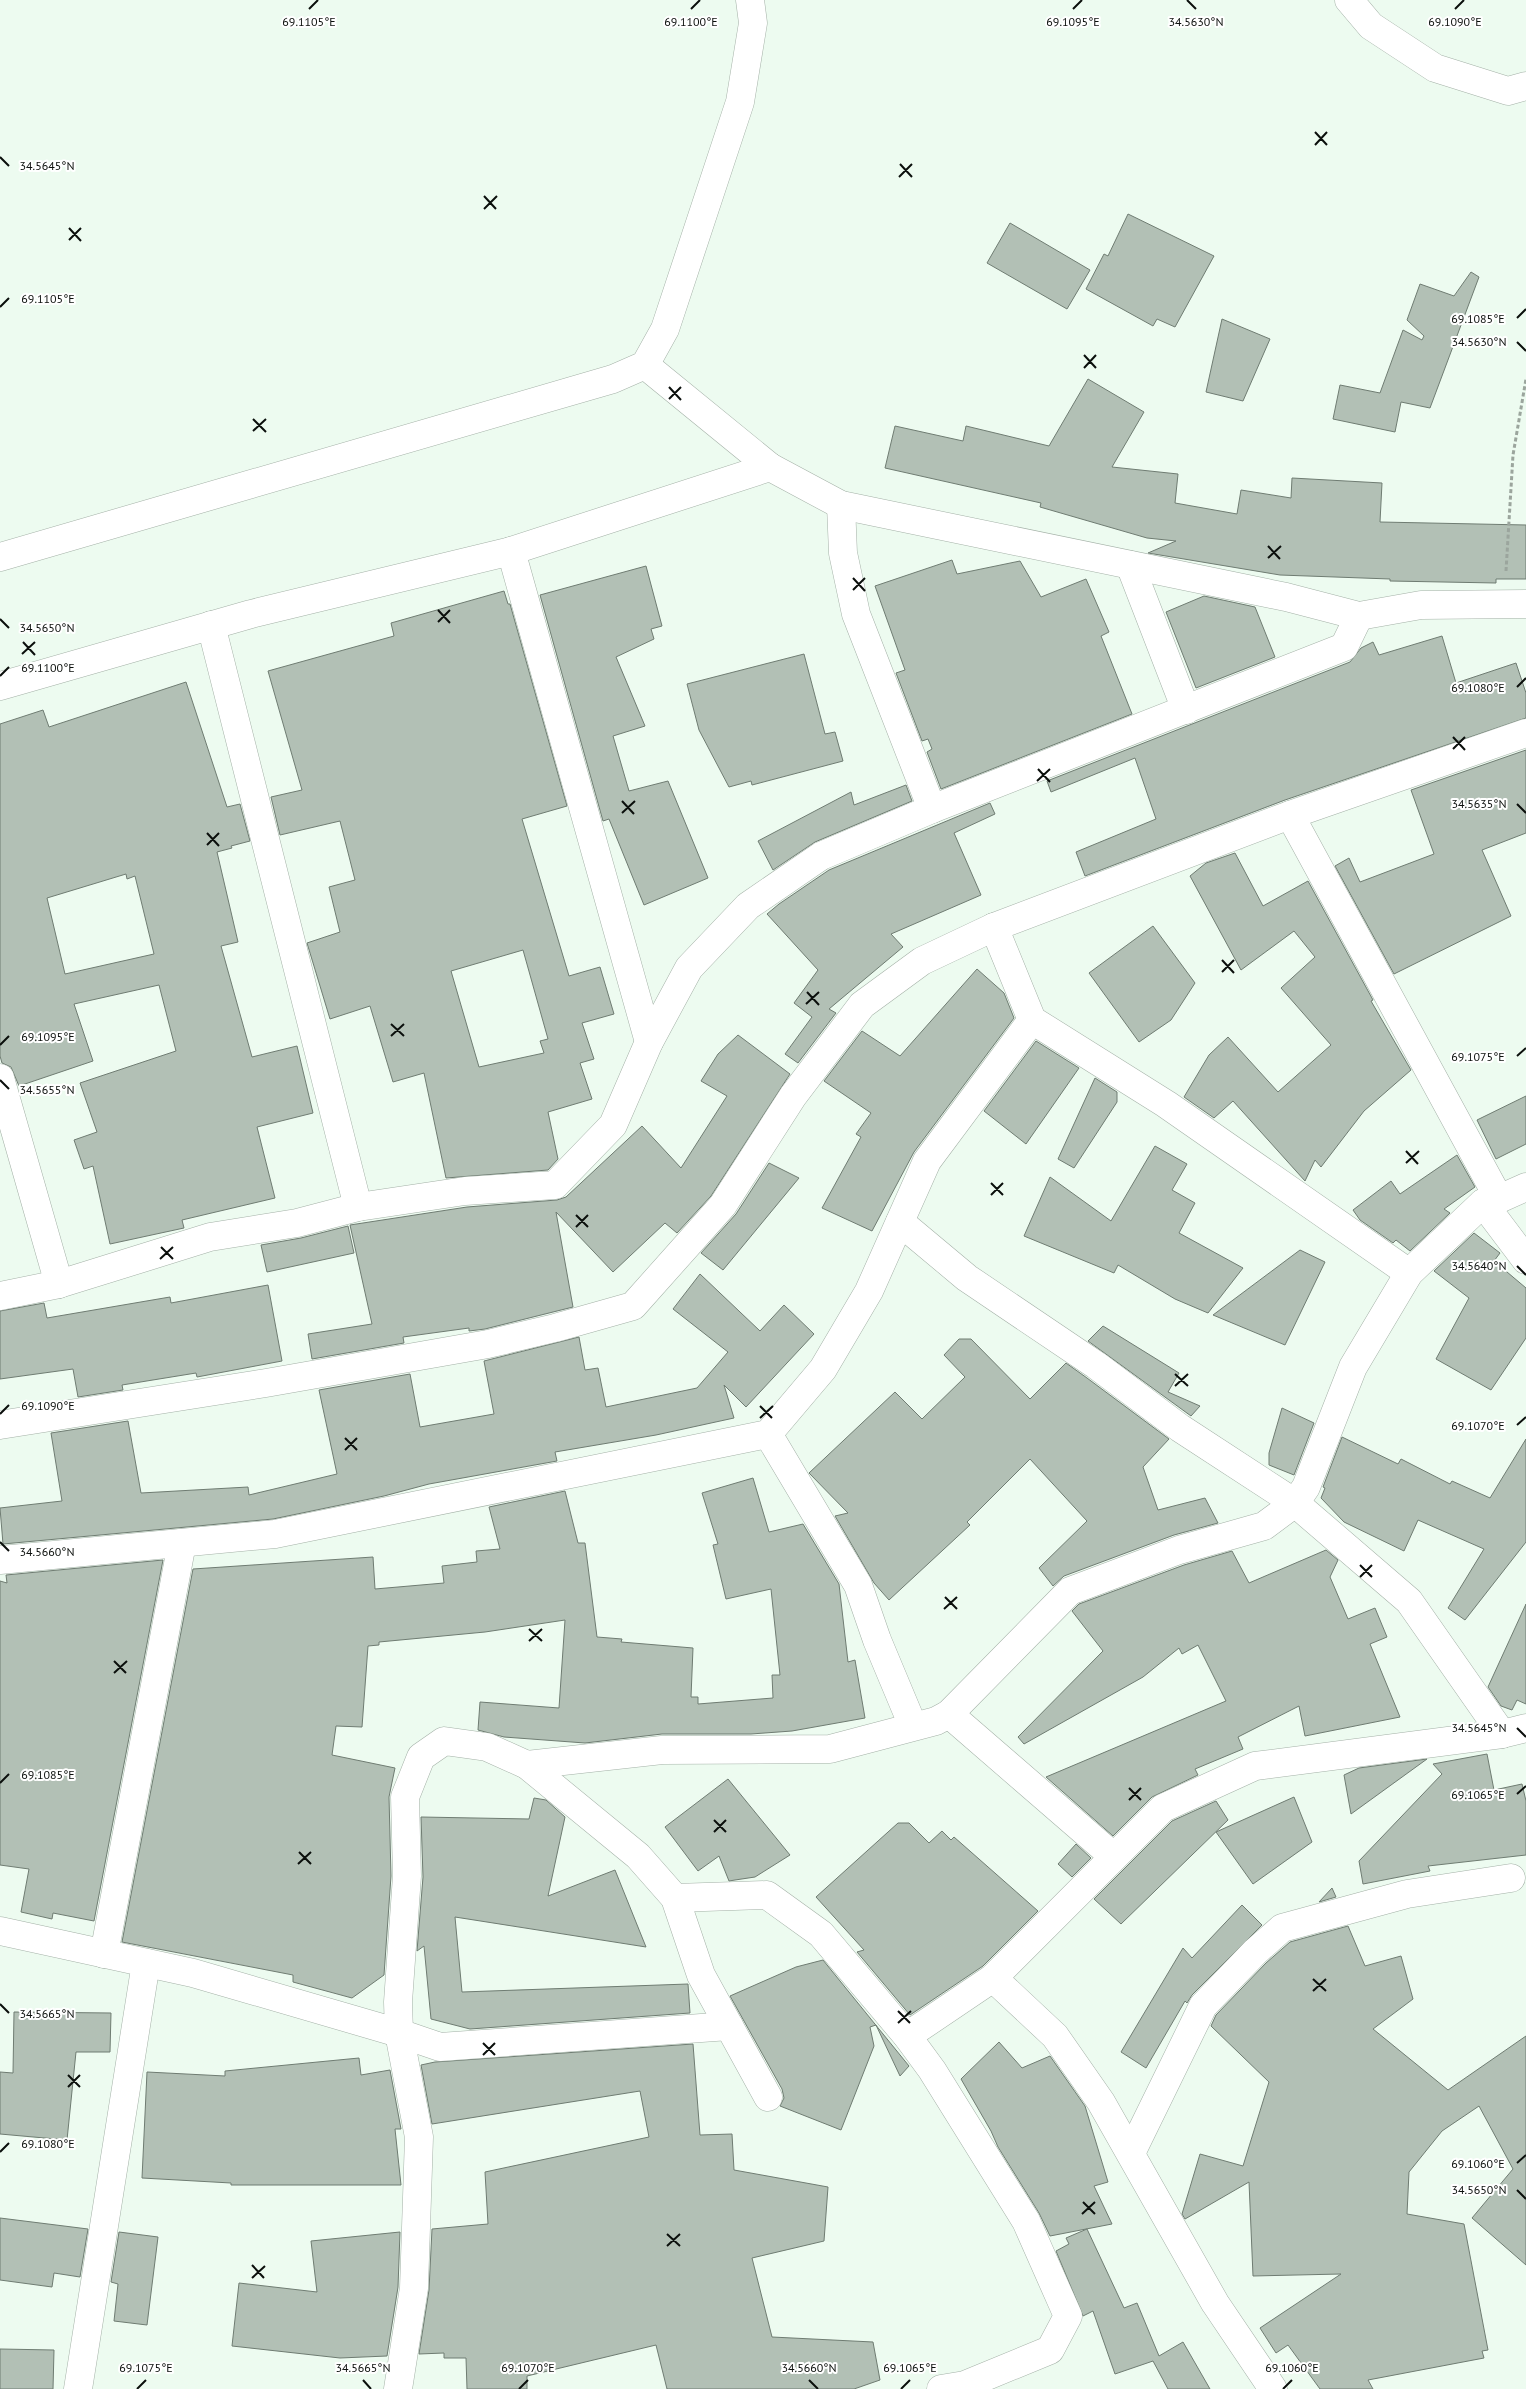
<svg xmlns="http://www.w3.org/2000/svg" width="1526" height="2389" viewBox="0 0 1526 2389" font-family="'PT Sans',sans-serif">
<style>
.building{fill:#b2c0b5;stroke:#6f7c72;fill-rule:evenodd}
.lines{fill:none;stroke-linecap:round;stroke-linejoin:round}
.minor-casing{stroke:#a4b1a7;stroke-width:29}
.path{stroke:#9ba59d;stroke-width:3;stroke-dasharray:4 2.5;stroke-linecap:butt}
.minor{stroke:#fff;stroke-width:28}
.ticks{fill:none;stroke:#0b0f0c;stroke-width:2}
.ticks-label{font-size:12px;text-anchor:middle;fill:#0b0f0c;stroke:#fff;stroke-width:4;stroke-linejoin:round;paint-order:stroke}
</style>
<rect width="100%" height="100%" fill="#edfbf0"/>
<g class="building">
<polygon points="1128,214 1214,256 1175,327 1157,319 1153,326 1086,289 1104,254 1108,256"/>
<polygon points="1010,223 1090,270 1067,309 987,263"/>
<polygon points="1471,272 1479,277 1430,408 1401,402 1395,432 1333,419 1340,385 1380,393 1403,330 1422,340 1424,336 1407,320 1420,284 1454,296"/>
<polygon points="1222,319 1270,339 1243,401 1206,392"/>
<polygon points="1088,379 1144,412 1112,467 1178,474 1175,503 1237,514 1241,490 1291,498 1292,478 1382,483 1380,522 1526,525 1526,579 1496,579 1496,583 1390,581 1390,579 1280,575 1148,553 1176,541 1147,538 1040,507 1041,503 885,468 895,426 963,441 966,426 1049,446"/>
<polygon points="952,560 957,574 1020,561 1041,597 1086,579 1109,632 1101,636 1132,714 941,789 927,752 932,749 928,739 922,741 896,673 905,670 875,586"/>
<polygon points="646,566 662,626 651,629 654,639 616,657 645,726 613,736 629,791 668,781 708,878 644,905 609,819 603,821 540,595"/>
<path d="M504,591L508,604H510L567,806L522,819L569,976L600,967L614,1014L582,1023L594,1059L580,1063L592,1099L548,1112L558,1159L548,1170L446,1178L424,1073L393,1082L370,1006L330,1019L307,943L340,932L329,887L355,880L340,821L280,835L271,797L302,790L268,671L394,636L391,623ZM523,950L548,1039L540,1041L544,1053L479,1067L451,971Z"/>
<polygon points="1204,596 1255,607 1275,657 1196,688 1166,612"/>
<polygon points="1442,636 1456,683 1516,663 1526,693 1526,718 1285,800 1085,876 1076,852 1156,819 1135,758 1051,792 1047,781 1350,662 1361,648 1373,642 1379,655"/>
<polygon points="804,654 825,734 835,732 843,761 752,785 751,781 729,787 699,730 687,684"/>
<path d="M186,682L227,807L240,804L250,841L231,846L232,848L217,852L238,942L221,946L252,1057L297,1046L313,1113L257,1127L275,1198L182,1220L184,1228L110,1244L93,1166L84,1169L74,1140L97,1132L80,1083L176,1051L159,985L74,1004L93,1061L19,1086L11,1067L2,1063L0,1056V724L43,710L49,727ZM126,874L127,879L135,876L154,954L65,974L47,898Z"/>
<polygon points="1526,750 1526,833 1482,850 1511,916 1394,974 1335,866 1349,858 1360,882 1434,854 1411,790"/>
<polygon points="906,785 912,801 815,842 773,870 758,841 851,792 854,805"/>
<polygon points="990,803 995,814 954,833 981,895 891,934 903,947 829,1009 836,1013 798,1063 785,1054 812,1017 794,1003 818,970 767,914 779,904 829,870"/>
<polygon points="1235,853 1263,906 1308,881 1373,1000 1371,1001 1411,1070 1364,1111 1321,1167 1315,1160 1305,1181 1233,1101 1214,1118 1184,1097 1209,1055 1228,1037 1278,1092 1331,1045 1281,988 1315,957 1294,931 1241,970 1190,876 1206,863"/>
<polygon points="1153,926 1195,983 1171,1020 1139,1042 1089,973"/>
<polygon points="977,969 1004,993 1014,1018 914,1152 872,1231 822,1208 861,1137 856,1134 871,1113 824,1081 862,1031 900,1056"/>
<polygon points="738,1035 790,1074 711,1196 677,1233 665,1223 613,1272 556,1212 573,1307 485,1329 469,1331 469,1328 403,1337 404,1343 312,1359 308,1334 372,1324 350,1225 467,1207 557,1200 566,1197 642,1126 681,1168 727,1096 701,1081 718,1054"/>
<polygon points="1036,1041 1079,1068 1026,1144 984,1111"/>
<polygon points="1095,1078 1117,1092 1117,1102 1074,1168 1058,1159"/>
<polygon points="1526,1096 1526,1144 1496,1159 1477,1120"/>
<polygon points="1155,1146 1187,1164 1172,1190 1195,1203 1179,1233 1243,1268 1208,1313 1175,1299 1118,1265 1114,1273 1024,1236 1050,1177 1111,1221"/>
<polygon points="1457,1155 1475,1187 1444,1209 1450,1213 1410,1251 1396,1240 1393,1243 1360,1220 1353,1210 1391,1181 1400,1194"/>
<polygon points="769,1163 799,1178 723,1270 701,1253 736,1214"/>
<polygon points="348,1226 354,1253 267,1272 261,1245 301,1238"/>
<polygon points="1474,1233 1500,1253 1494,1261 1526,1288 1526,1338 1491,1390 1436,1359 1469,1298 1434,1271"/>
<polygon points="1300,1250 1325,1262 1285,1345 1213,1315"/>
<polygon points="700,1274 760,1331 784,1305 814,1334 746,1407 724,1385 734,1418 656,1435 555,1452 557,1461 429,1484 384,1496 273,1519 3,1544 0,1508 62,1501 51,1433 128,1421 141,1493 248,1487 249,1495 337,1474 319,1390 410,1374 420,1427 494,1414 484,1361 579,1337 585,1370 598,1368 606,1407 697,1388 728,1352 673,1309"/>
<polygon points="268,1285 282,1361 197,1377 196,1373 122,1385 123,1390 78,1397 73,1369 0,1379 0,1311 44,1303 47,1318 170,1297 171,1303"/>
<polygon points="1103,1326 1179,1373 1168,1392 1200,1406 1191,1416 1088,1341"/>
<polygon points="959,1339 971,1339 1030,1399 1066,1363 1087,1378 1169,1439 1143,1467 1158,1510 1205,1498 1218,1523 1174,1535 1064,1576 1053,1586 1039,1568 1087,1521 1030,1459 967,1522 970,1525 889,1600 874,1583 835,1516 848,1513 809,1473 895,1392 922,1419 965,1377 944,1355"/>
<polygon points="1282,1408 1314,1423 1294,1475 1269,1465 1269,1453"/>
<polygon points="1342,1437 1398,1464 1401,1459 1450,1484 1452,1481 1490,1498 1526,1439 1526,1542 1465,1620 1448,1608 1484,1549 1418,1520 1404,1551 1344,1522 1321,1498 1325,1488 1323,1487"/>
<polygon points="753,1478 769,1532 803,1524 839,1584 848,1662 855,1660 865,1718 792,1731 751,1734 662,1734 585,1743 504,1737 478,1730 480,1702 559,1708 565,1620 485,1632 379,1642 379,1645 368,1646 362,1727 336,1726 332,1755 395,1768 389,1797 391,1876 384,1975 352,1998 293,1982 293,1975 122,1942 193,1569 373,1557 375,1589 444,1583 442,1566 477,1562 476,1551 500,1549 489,1507 565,1491 578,1543 585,1543 597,1637 622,1639 621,1642 693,1648 691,1697 698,1697 698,1704 773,1698 772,1675 780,1675 771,1589 726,1599 713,1545 718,1544 702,1493"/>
<polygon points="1326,1550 1338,1560 1330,1577 1348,1619 1375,1608 1387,1637 1370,1644 1400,1717 1305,1736 1299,1706 1238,1737 1243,1749 1195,1769 1198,1775 1152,1797 1113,1836 1046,1777 1226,1701 1198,1645 1182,1654 1179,1648 1143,1677 1024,1744 1018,1737 1103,1651 1072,1611 1079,1604 1184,1565 1232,1551 1249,1583"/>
<polygon points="163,1560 94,1921 53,1913 52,1919 21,1912 29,1869 0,1865 0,1581 7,1583 6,1575"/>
<polygon points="1526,1604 1526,1704 1517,1700 1512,1710 1501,1706 1488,1687"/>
<polygon points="1487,1754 1494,1790 1522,1784 1526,1801 1526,1855 1428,1866 1430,1871 1363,1884 1359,1861 1442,1774 1433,1764"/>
<polygon points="1427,1759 1351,1814 1344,1775 1359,1768"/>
<polygon points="728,1779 790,1855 755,1877 735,1880 729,1881 719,1856 698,1871 665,1827"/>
<polygon points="1294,1797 1312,1842 1253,1884 1216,1832"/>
<polygon points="534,1798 546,1800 565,1817 548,1896 615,1870 646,1947 455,1917 462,1992 688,1984 690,2013 470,2029 431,2019 424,1946 417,1951 423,1877 421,1817 529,1819"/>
<polygon points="1216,1801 1228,1820 1121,1924 1094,1899 1172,1821"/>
<polygon points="898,1823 909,1823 929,1843 942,1831 951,1840 954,1837 1038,1911 983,1966 910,2015 857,1952 864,1950 816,1897"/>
<polygon points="1076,1844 1091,1858 1072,1877 1058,1864"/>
<polygon points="1332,1888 1336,1897 1319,1902"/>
<polygon points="1242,1905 1262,1925 1192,1995 1187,2003 1185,2001 1146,2068 1121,2052 1183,1948 1192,1958"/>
<polygon points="1348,1926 1365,1966 1401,1956 1413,1999 1373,2029 1448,2090 1526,2036 1526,2265 1472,2218 1513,2169 1479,2106 1442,2131 1409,2172 1407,2214 1464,2224 1488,2350 1482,2351 1484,2358 1368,2380 1373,2389 1320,2389 1288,2345 1276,2353 1260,2328 1341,2274 1253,2276 1249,2182 1185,2219 1182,2214 1200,2154 1243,2166 1269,2082 1211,2026 1216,2015 1266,1963 1290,1942"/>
<polygon points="823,1960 909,2066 900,2076 876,2025 870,2027 874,2046 841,2130 780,2106 784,2098 782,2089 730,1996 796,1967"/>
<polygon points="14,2012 111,2013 110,2052 76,2052 67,2140 0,2134 0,2072 13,2073"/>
<polygon points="999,2042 1022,2068 1050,2056 1085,2106 1108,2182 1094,2186 1112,2224 1050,2236 1039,2213 998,2147 991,2131 961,2079"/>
<polygon points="693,2044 700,2135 732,2134 734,2170 828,2187 824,2241 752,2258 772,2337 873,2342 880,2380 854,2389 667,2389 656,2345 527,2376 527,2389 467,2389 466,2358 444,2358 444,2353 419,2354 429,2290 432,2229 488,2224 485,2172 649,2137 640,2091 432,2124 421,2065 435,2062"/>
<polygon points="359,2058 361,2075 390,2070 401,2129 395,2129 401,2185 231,2185 231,2183 142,2178 147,2072 225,2076 225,2071"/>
<polygon points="0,2218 88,2229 80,2277 54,2273 52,2287 0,2280"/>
<polygon points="1087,2229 1124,2308 1137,2303 1159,2356 1183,2342 1210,2389 1168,2389 1153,2361 1115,2374 1093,2311 1083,2316 1056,2251 1069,2244 1066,2238"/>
<polygon points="119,2232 158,2237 147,2325 114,2321 118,2284 111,2282"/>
<polygon points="400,2232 398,2287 387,2356 340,2358 232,2346 239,2283 317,2292 311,2241"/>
<polygon points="0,2349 54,2350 53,2389 0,2389"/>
</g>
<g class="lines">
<g class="minor-casing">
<g id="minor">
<polyline points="1349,0 1371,26 1435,68 1508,91 1526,86"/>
<polyline points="645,365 770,467"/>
<polyline points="841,505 843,553 856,614 932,809"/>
<polyline points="511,551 649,1042"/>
<polyline points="0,557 613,379 645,365 665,329 740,102 753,23 750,0"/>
<polyline points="1130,565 1186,710"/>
<polyline points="211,625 358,1207"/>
<polyline points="0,686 251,614 511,551 770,467 841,505 1286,597 1359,616 1421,605 1526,604"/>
<polyline points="1290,815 1499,1199"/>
<polyline points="994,927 1032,1020 1166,1104 1409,1273"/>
<polyline points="0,1078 59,1284"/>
<polyline points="1483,1203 1526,1260"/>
<polyline points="900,1222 967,1278 1096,1365 1180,1428 1295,1503 1409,1601 1502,1734"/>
<polyline points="0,1296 59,1284 210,1237 297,1223 358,1207 465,1191 555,1185 613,1125 649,1042 689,968 748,906 821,856 932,809 1344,647 1359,616"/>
<polyline points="0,1425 266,1383 488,1344 555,1328 633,1306 723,1205 793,1096 862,1005 922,961 994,927 1290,815 1526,733"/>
<polyline points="768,1434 858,1585 877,1640 913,1726"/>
<polyline points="0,1560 275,1534 768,1434 823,1369 869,1291 927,1161 1032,1020"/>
<polyline points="949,1714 1113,1856"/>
<polyline points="527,1765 662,1750 830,1749 936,1721 949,1714 1070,1591 1179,1550 1264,1526 1295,1503 1306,1487 1353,1367 1409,1273 1483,1203 1499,1199 1526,1187"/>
<polyline points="675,1898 767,1895 821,1934 907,2036 932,2070 1026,2221 1068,2316 1050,2350 965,2385 941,2389"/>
<polyline points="0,1931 193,1973 399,2033 398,2002 407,1876 405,1797 421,1757 444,1741 487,1747 527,1765 638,1856 675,1898 701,1975 768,2097"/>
<polyline points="104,1954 182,1543"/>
<polyline points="993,1978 1055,2036 1101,2102 1215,2303 1273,2389"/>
<polyline points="907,2036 993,1978 1163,1808 1255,1766 1502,1734 1526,1728"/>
<polyline points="1131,2153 1203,2006 1255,1952 1282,1928 1407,1894 1511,1878"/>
<polyline points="78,2389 146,1963"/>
<polyline points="398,2389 414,2288 419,2137 399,2033 440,2047 729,2026"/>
</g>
</g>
<polyline class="path" points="1506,571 1513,455 1526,379"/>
<use href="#minor" class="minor"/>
</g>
<path class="ticks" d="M1187,0L1196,9M309,9L318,0M691,9L700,0M1073,9L1082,0M1455,9L1464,0M1315,132L1327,145M1315,145L1327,132M0,157L9,166M900,164L912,177M899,177L912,164M484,196L496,209M484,209L497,196M69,228L81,241M69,240L81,228M0,307L9,298M1517,318L1526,309M1517,342L1526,351M1084,355L1096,368M1084,368L1096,355M669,387L681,400M669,399L681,387M253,419L266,432M253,431L266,419M1268,546L1280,559M1268,558L1281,546M853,578L865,591M853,590L865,578M438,610L450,623M0,619L9,628M438,622L450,610M23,642L35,655M22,654L35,642M0,676L9,667M1517,687L1526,678M1453,737L1465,750M1453,749L1465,737M1038,769L1050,782M1037,781L1050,769M622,801L634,814M1517,804L1526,813M622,813L635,801M207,833L219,846M207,845L219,833M1222,960L1234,973M1222,972L1234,960M807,992L819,1005M806,1004L819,992M391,1024L404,1036M391,1036L404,1024M0,1045L9,1036M1517,1056L1526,1048M0,1080L9,1089M1406,1151L1418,1164M1406,1163L1419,1151M991,1183L1003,1195M991,1195L1003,1183M576,1215L588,1227M576,1227L588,1215M161,1247L173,1259M160,1259L173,1247M1517,1266L1526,1275M1175,1374L1188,1386M1175,1386L1188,1374M760,1406L772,1418M0,1414L9,1405M760,1418L773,1406M1517,1425L1526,1417M345,1438L357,1450M345,1450L357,1438M0,1542L9,1551M1360,1565L1372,1577M1360,1577L1372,1565M945,1597L957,1609M944,1609L957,1597M529,1629L542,1641M529,1641L542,1629M114,1661L126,1673M114,1673L127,1661M1517,1728L1526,1737M0,1783L9,1774M1129,1788L1141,1800M1517,1794L1526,1786M1129,1800L1141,1788M714,1820L726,1832M714,1832L726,1820M299,1852L311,1864M298,1864L311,1852M1313,1979L1326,1991M1313,1991L1326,1979M0,2004L9,2013M898,2011L910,2023M898,2023L911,2011M483,2043L495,2055M483,2055L495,2043M68,2075L80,2087M68,2087L80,2075M0,2152L9,2143M1517,2163L1526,2155M1517,2190L1526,2199M1083,2202L1095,2214M1082,2214L1095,2202M667,2234L680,2246M667,2246L680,2234M252,2265L264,2278M252,2278L265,2266M363,2380L371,2389M809,2380L818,2389M137,2389L146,2380M519,2389L528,2380M901,2389L910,2380M1283,2389L1292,2380"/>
<g class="ticks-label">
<text x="309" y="26">69.1105°E</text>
<text x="691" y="26">69.1100°E</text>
<text x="1073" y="26">69.1095°E</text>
<text x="1455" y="26">69.1090°E</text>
<text x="1196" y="26">34.5630°N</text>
<text x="47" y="170">34.5645°N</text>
<text x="48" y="303">69.1105°E</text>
<text x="1478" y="323">69.1085°E</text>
<text x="1479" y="346">34.5630°N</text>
<text x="47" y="632">34.5650°N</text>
<text x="48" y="672">69.1100°E</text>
<text x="1478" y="692">69.1080°E</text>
<text x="1479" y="808">34.5635°N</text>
<text x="48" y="1041">69.1095°E</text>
<text x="1478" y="1061">69.1075°E</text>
<text x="47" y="1094">34.5655°N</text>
<text x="1479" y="1270">34.5640°N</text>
<text x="48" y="1410">69.1090°E</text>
<text x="1478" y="1430">69.1070°E</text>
<text x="47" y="1556">34.5660°N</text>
<text x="1479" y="1732">34.5645°N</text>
<text x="48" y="1779">69.1085°E</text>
<text x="1478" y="1799">69.1065°E</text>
<text x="47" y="2018">34.5665°N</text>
<text x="48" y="2148">69.1080°E</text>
<text x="1478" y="2168">69.1060°E</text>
<text x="1479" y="2194">34.5650°N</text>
<text x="363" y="2372">34.5665°N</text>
<text x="809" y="2372">34.5660°N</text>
<text x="146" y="2372">69.1075°E</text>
<text x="528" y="2372">69.1070°E</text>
<text x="910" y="2372">69.1065°E</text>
<text x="1292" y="2372">69.1060°E</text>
</g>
</svg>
